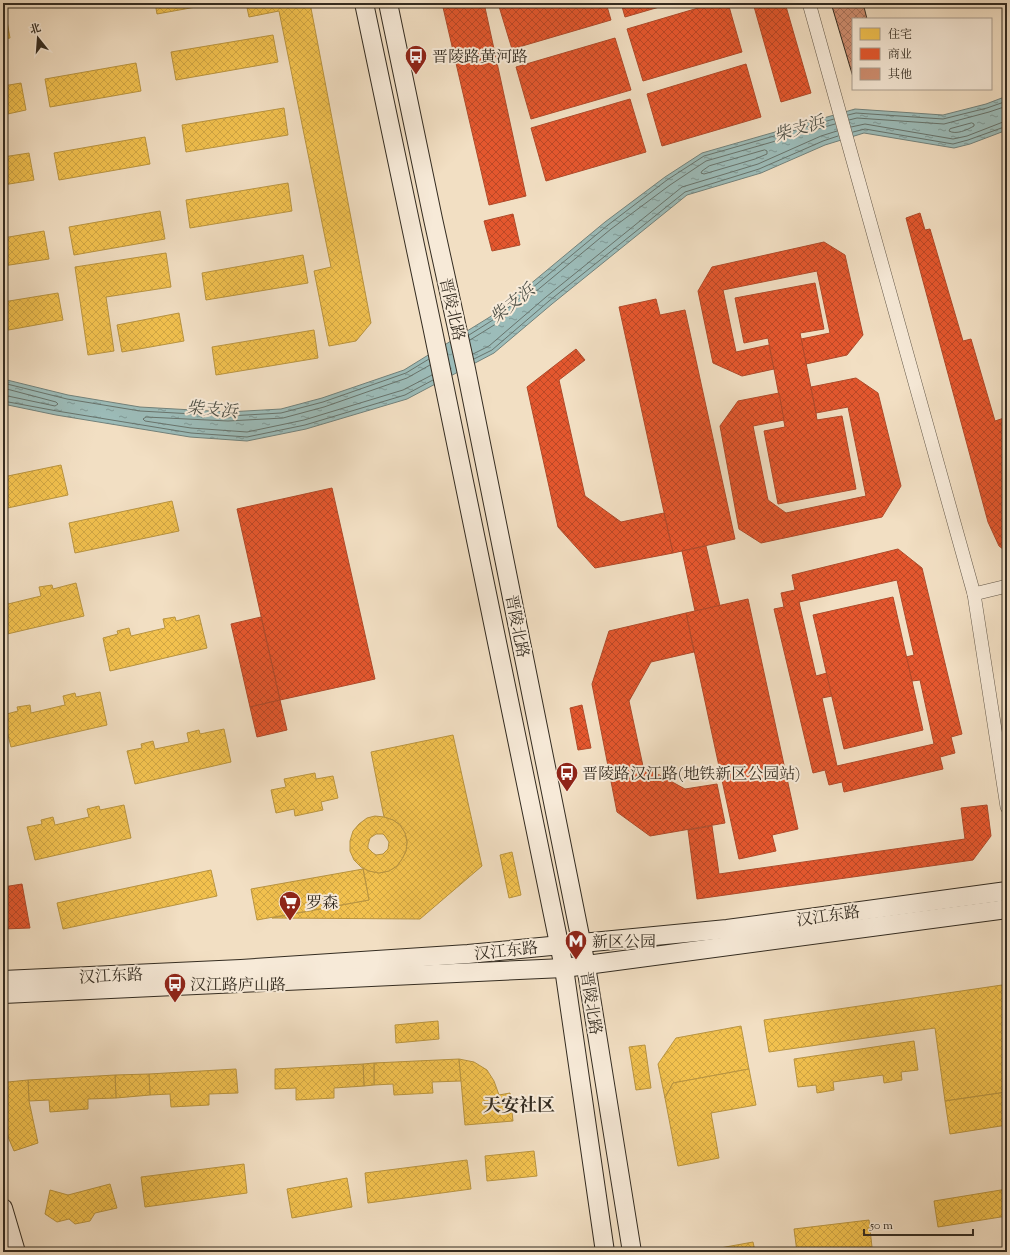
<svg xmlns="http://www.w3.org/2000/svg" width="1010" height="1255" viewBox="0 0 1010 1255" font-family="'Sorts Mill Goudy','Noto Serif SC',serif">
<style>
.water{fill:url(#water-ripples);stroke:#72827c}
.homes{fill:url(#homes-cross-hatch);stroke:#b99440;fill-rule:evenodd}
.shops{fill:url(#shops-cross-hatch);stroke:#af4a2a;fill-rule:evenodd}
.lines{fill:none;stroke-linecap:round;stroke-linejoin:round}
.shore{stroke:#68746d;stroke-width:1}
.building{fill:url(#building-cross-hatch);stroke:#342c21}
.street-casing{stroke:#64594a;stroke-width:14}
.secondary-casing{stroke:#342c21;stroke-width:20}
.street{stroke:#f7ead8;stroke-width:13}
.secondary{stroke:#f7ead8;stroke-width:18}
.labels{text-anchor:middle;stroke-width:4;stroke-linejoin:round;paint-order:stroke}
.poi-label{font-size:16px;fill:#342c21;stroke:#f7ead8;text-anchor:start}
.street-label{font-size:16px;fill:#342c21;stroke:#f7ead8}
.water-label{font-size:17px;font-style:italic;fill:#4e5047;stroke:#f7ead8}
.quarter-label{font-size:18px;font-weight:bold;fill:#342c21;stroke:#f7ead8}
</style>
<defs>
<pattern id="water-ripples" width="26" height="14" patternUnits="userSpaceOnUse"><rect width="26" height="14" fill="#9cbcb9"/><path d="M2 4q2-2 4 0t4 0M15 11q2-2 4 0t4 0" fill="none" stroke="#809996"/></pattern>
<pattern id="homes-cross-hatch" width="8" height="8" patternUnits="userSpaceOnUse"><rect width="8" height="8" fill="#f2c14e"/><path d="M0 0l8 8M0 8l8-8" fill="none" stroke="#d0a644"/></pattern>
<pattern id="shops-cross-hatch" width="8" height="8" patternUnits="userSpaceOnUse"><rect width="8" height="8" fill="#e4572e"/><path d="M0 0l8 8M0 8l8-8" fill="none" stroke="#ba4827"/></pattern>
<pattern id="building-cross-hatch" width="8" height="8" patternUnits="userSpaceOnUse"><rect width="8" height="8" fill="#cf8e70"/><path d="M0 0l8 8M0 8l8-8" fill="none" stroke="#a9745c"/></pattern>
</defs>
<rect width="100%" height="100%" fill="#f2dfc3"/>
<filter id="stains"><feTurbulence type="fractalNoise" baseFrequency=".005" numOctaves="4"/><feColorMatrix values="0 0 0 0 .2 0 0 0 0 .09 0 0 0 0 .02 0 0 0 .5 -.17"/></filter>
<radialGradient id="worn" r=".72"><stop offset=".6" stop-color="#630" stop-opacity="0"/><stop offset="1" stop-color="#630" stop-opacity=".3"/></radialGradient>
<polygon class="water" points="1007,96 1007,130 970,144 954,148 864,133 825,145 761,173 687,195 552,304 494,353 407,399 306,429 247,441 190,437 56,415 3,404 3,379 68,395 140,407 228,412 281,409 322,398 404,370 493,315 605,222 665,177 702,153 855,109 943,115 986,104"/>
<g class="homes">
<polygon points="155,3 218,3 157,14"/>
<polygon points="246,3 310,3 371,323 356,341 329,346 314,271 331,267 279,11 249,17"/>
<polygon points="3,10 5,10 10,38 3,39"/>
<polygon points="273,35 278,62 176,80 171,52"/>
<polygon points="136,63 141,91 50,107 45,79"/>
<polygon points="21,83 26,110 3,115 3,86"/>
<polygon points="284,108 288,135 186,152 182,125"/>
<polygon points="145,137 150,164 59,180 54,153"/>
<polygon points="29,153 34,180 3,185 3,157"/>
<polygon points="288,183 292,211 190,228 186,200"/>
<polygon points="160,211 165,239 74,255 69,227"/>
<polygon points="44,231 49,259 3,266 3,238"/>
<polygon points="166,253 171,287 106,297 114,351 88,355 75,267"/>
<polygon points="303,255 308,283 206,300 202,273"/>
<polygon points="58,293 63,320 3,331 3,302"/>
<polygon points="179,313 184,341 122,352 117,325"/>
<polygon points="314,330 318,358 216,375 212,347"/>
<polygon points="61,465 68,495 3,509 3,477"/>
<polygon points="172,501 179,531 75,553 69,523"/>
<polygon points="76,583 84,616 3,635 3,597 6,596 8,604 41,596 39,587 52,585 53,589"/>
<polygon points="199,615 207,648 110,671 103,638 118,634 117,631 129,628 131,636 165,628 163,619 175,617 176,621"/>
<polygon points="100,692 107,725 11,747 3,715 18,711 17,707 30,705 31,713 65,705 63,696 75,693 76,697"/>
<polygon points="224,729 231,762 135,784 127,751 142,748 141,744 153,741 155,749 189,742 187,733 199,730 200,734"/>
<polygon points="453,735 482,866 420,919 272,918 369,900 363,868 369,871 379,873 389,871 397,866 402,859 406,851 407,842 405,833 400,825 393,820 384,817 371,752"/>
<polygon points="315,773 316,779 333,776 338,798 321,802 323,810 295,816 294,809 276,813 271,790 286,787 284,779"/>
<polygon points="124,805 131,838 35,860 27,827 42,824 41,820 53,817 55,825 89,817 87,809 99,806 100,810"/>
<path d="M375,816L384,817L393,820L400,825L405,833L407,842L406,851L402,859L397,866L389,871L379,873L369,871L361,867L354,860L350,851V841L353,831L359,824L367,818ZM376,834H383L385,836L389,842L388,849L383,854L376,855L373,853L368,848V845L370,838Z"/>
<polygon points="512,852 521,895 509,898 500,855"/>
<polygon points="363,869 369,900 257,920 251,889"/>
<polygon points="211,870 217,896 63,929 57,903"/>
<polygon points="1002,985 1007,1014 1007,1092 945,1101 935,1028 769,1052 764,1020"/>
<polygon points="438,1021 439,1039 396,1043 395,1025"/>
<polygon points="741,1026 749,1069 673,1083 665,1098 658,1064 676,1038"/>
<polygon points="914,1041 918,1070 901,1072 902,1080 884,1083 883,1075 833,1082 834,1090 817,1093 816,1085 798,1087 794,1059"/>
<polygon points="645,1045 651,1088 636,1090 629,1047"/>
<polygon points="459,1059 461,1081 432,1082 433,1093 394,1095 393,1084 374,1085 374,1063"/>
<polygon points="459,1059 474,1062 487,1070 494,1081 499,1095 510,1093 513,1121 465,1125"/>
<polygon points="374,1063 374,1085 364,1086 363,1064"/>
<polygon points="363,1064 364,1086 334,1088 334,1098 296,1100 296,1088 275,1089 275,1069"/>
<polygon points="236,1069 238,1093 209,1094 209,1105 171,1107 170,1094 150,1095 149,1074"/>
<polygon points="749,1069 756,1105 711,1113 719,1158 678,1166 665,1098 673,1083"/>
<polygon points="149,1074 150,1095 116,1098 115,1075"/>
<polygon points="115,1075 116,1098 88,1099 88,1109 50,1112 49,1100 29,1101 28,1080"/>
<polygon points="28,1080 29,1101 38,1143 14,1151 3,1125 3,1085 8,1082"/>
<polygon points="1007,1092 1007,1125 950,1134 945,1101"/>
<polygon points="534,1151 537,1176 487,1181 485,1156"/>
<polygon points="467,1160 471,1189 368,1203 365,1173"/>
<polygon points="244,1164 247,1193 145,1207 141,1177"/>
<polygon points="347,1178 352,1207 292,1218 287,1189"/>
<polygon points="110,1184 117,1208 95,1213 90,1221 75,1224 69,1219 57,1222 45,1214 50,1190 68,1195"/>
<polygon points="1007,1189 1007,1216 938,1227 934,1201"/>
<polygon points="869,1220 872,1247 834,1252 797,1252 794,1229"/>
<polygon points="753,1242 755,1251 767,1249 768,1252 698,1252"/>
</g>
<g class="shops">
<polygon points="442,3 484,3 526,196 489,205"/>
<polygon points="498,3 606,3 611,20 512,49"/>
<polygon points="621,3 673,3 625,17"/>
<polygon points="715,3 728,3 742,52 643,81 627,29"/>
<polygon points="753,3 785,3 811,93 781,102"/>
<polygon points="615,38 631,90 531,119 516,67"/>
<polygon points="746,64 761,117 662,146 647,94"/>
<polygon points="630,99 646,152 546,181 531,128"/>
<polygon points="920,213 925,230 930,229 963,341 971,339 995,421 1004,418 1007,426 1007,552 999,546 988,522 906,218"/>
<polygon points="513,214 520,245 492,251 484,221"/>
<polygon points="824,242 845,255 863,335 847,355 806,364 801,339 830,333 817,271 723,290 736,352 769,345 774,369 742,376 713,363 698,291 712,267"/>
<polygon points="815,283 824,329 800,333 816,413 817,420 842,416 856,489 778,504 764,431 785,427 768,338 744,343 735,298"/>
<polygon points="656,299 660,315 685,310 735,539 673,553 619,307"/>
<polygon points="576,349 585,360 559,380 585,496 621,522 664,513 673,553 595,568 558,527 527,387"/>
<polygon points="856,378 878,393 901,486 882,517 761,543 739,529 720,426 738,401 779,393 784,420 753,426 768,500 786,513 866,496 848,407 816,413 811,387"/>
<polygon points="332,488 375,679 280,700 237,509"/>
<polygon points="706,546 720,606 695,611 682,551"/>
<path d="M898,549L922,568L962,734L951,737L955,753L940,757L943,769L844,792L842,782L829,785L825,770L813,773L774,609L784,607L781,593L795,590L792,575ZM897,580L914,655L906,657L912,681L920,680L934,744L837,766L822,698L832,696L827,673L816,676L799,602Z"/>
<polygon points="893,597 923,730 844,749 813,615"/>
<polygon points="748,599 798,829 772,835 776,851 739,859 686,613"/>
<polygon points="686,613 694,652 651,662 629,701 643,766 685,789 717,784 725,823 650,836 617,812 592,684 609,631"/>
<polygon points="261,617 280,700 250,707 231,624"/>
<polygon points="280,700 287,730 257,737 250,707"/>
<polygon points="582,705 591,748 578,750 570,708"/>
<polygon points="987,805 991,836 973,860 697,899 688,830 712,826 719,874 965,839 961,808"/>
<polygon points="22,884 30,928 3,929 3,887"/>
</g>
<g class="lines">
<g class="shore">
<polyline points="848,115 856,113 943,119 987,108 1007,101"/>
<polyline points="849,120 857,118 944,124 989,112 1007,106"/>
<path d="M972,123L974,124V126C967,130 956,135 949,131L950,129Z"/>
<polyline points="851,127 865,124 953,139 967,136 1003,122 1007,121"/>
<polyline points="853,132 865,129 953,144 968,140 1007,126"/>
<polygon points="765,150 767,151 767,154 755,159 704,174 701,173 702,171 709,166"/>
<polyline points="469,335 496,318 608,225 667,180 704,156 834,119"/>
<polyline points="470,340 499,322 611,229 670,185 706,161 835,124"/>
<polyline points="473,354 489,346 546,297 682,187 758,164 821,136 837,131"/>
<polyline points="474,359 492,350 549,301 685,192 759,169 823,141 838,136"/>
<polyline points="430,365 407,378 324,407 283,418 228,421 146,417 143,419 145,421 191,428 247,432 304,420 403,390 432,375"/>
<polyline points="3,383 67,399 140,411 229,416 281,413 323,402 406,373 429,359"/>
<polyline points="3,388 56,402 58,404 55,406 3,395"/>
<polyline points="3,401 57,411 191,433 247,437 305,425 405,395 433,380"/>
</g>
</g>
<polygon class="building" points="831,3 863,3 867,19 853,19 853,77"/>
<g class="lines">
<g class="street-casing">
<g id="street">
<polyline points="809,3 974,594 1007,807"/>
<polyline points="974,594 1007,586"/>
</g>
</g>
<g class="secondary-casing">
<g id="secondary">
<polyline points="364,3 432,326 564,968 605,1252"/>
<polyline points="388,3 433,219 466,369 586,966 632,1252"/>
<polyline points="3,980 241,969 468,954 727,929 1007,891"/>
<polyline points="3,994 564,968 1007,909"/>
<polyline points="3,1208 16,1252"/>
</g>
</g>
<use href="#street" class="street"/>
<use href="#secondary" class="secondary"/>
</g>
<defs>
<g id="bus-pin" transform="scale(1.15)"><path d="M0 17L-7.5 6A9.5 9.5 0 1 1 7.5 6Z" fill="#8f2418" stroke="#f7ead8"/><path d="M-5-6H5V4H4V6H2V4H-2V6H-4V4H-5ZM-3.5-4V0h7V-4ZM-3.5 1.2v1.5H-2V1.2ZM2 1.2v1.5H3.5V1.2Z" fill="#fff"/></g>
<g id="supermarket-pin" transform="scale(1.15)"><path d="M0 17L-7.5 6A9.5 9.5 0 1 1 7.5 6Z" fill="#8f2418" stroke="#f7ead8"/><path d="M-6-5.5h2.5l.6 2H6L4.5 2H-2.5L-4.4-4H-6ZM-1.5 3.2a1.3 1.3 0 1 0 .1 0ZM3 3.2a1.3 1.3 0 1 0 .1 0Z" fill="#fff"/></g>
<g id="metro-pin" transform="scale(1.15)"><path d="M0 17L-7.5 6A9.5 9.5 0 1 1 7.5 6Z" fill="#8f2418" stroke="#f7ead8"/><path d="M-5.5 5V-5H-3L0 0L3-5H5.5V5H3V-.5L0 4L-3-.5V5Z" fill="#fff"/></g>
</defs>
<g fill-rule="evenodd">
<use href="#bus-pin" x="416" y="56"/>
<use href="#bus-pin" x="567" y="773"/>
<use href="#supermarket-pin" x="290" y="902"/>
<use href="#metro-pin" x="576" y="941"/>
<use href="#bus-pin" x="175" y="984"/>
</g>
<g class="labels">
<g class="poi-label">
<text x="432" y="62">晋陵路黄河路</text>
<text x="582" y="779">晋陵路汉江路(地铁新区公园站)</text>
<text x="306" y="908">罗森</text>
<text x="592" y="947">新区公园</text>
<text x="190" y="990">汉江路庐山路</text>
</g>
<g class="street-label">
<text transform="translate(453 309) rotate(77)" y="6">晋陵北路</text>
<text transform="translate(518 626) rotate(79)" y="6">晋陵北路</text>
<text transform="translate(828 915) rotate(-8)" y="6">汉江东路</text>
<text transform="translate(506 950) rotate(-6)" y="6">汉江东路</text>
<text transform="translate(111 975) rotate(-3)" y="6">汉江东路</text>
<text transform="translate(592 1003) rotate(81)" y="6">晋陵北路</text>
</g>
<g class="water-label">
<text transform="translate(799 128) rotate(-17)" y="6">柴支浜</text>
<text transform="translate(512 303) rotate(-39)" y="6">柴支浜</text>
<text transform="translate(212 409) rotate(5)" y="6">柴支浜</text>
</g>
<g class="quarter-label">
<text x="519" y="1111">天安社区</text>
</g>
</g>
<rect width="1010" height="1255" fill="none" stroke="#f2dfc3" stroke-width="16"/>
<rect x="4" y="4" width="1002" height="1247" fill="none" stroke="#342c21" stroke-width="2"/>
<rect x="8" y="8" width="994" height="1239" fill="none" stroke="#342c21"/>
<rect x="852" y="18" width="140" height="72" fill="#f7ead8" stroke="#a99e8f"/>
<rect x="860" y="28" width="20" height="12" fill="#f2c14e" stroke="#a99e8f"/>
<text x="888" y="38" font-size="12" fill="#342c21">住宅</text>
<rect x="860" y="48" width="20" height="12" fill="#e4572e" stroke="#a99e8f"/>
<text x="888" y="58" font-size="12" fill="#342c21">商业</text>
<rect x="860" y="68" width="20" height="12" fill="#cf8e70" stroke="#a99e8f"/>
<text x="888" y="78" font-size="12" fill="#342c21">其他</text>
<g transform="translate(38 38) rotate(343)" stroke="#f7ead8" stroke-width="3" paint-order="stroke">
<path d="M0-3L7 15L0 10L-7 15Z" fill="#342c21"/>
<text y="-6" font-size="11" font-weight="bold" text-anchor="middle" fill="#342c21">北</text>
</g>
<path d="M864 1229v6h109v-6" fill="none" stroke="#342c21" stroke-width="2"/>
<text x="870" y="1229" font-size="12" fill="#342c21" stroke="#f7ead8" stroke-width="3" paint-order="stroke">50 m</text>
<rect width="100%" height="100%" filter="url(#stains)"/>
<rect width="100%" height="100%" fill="url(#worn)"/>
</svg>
